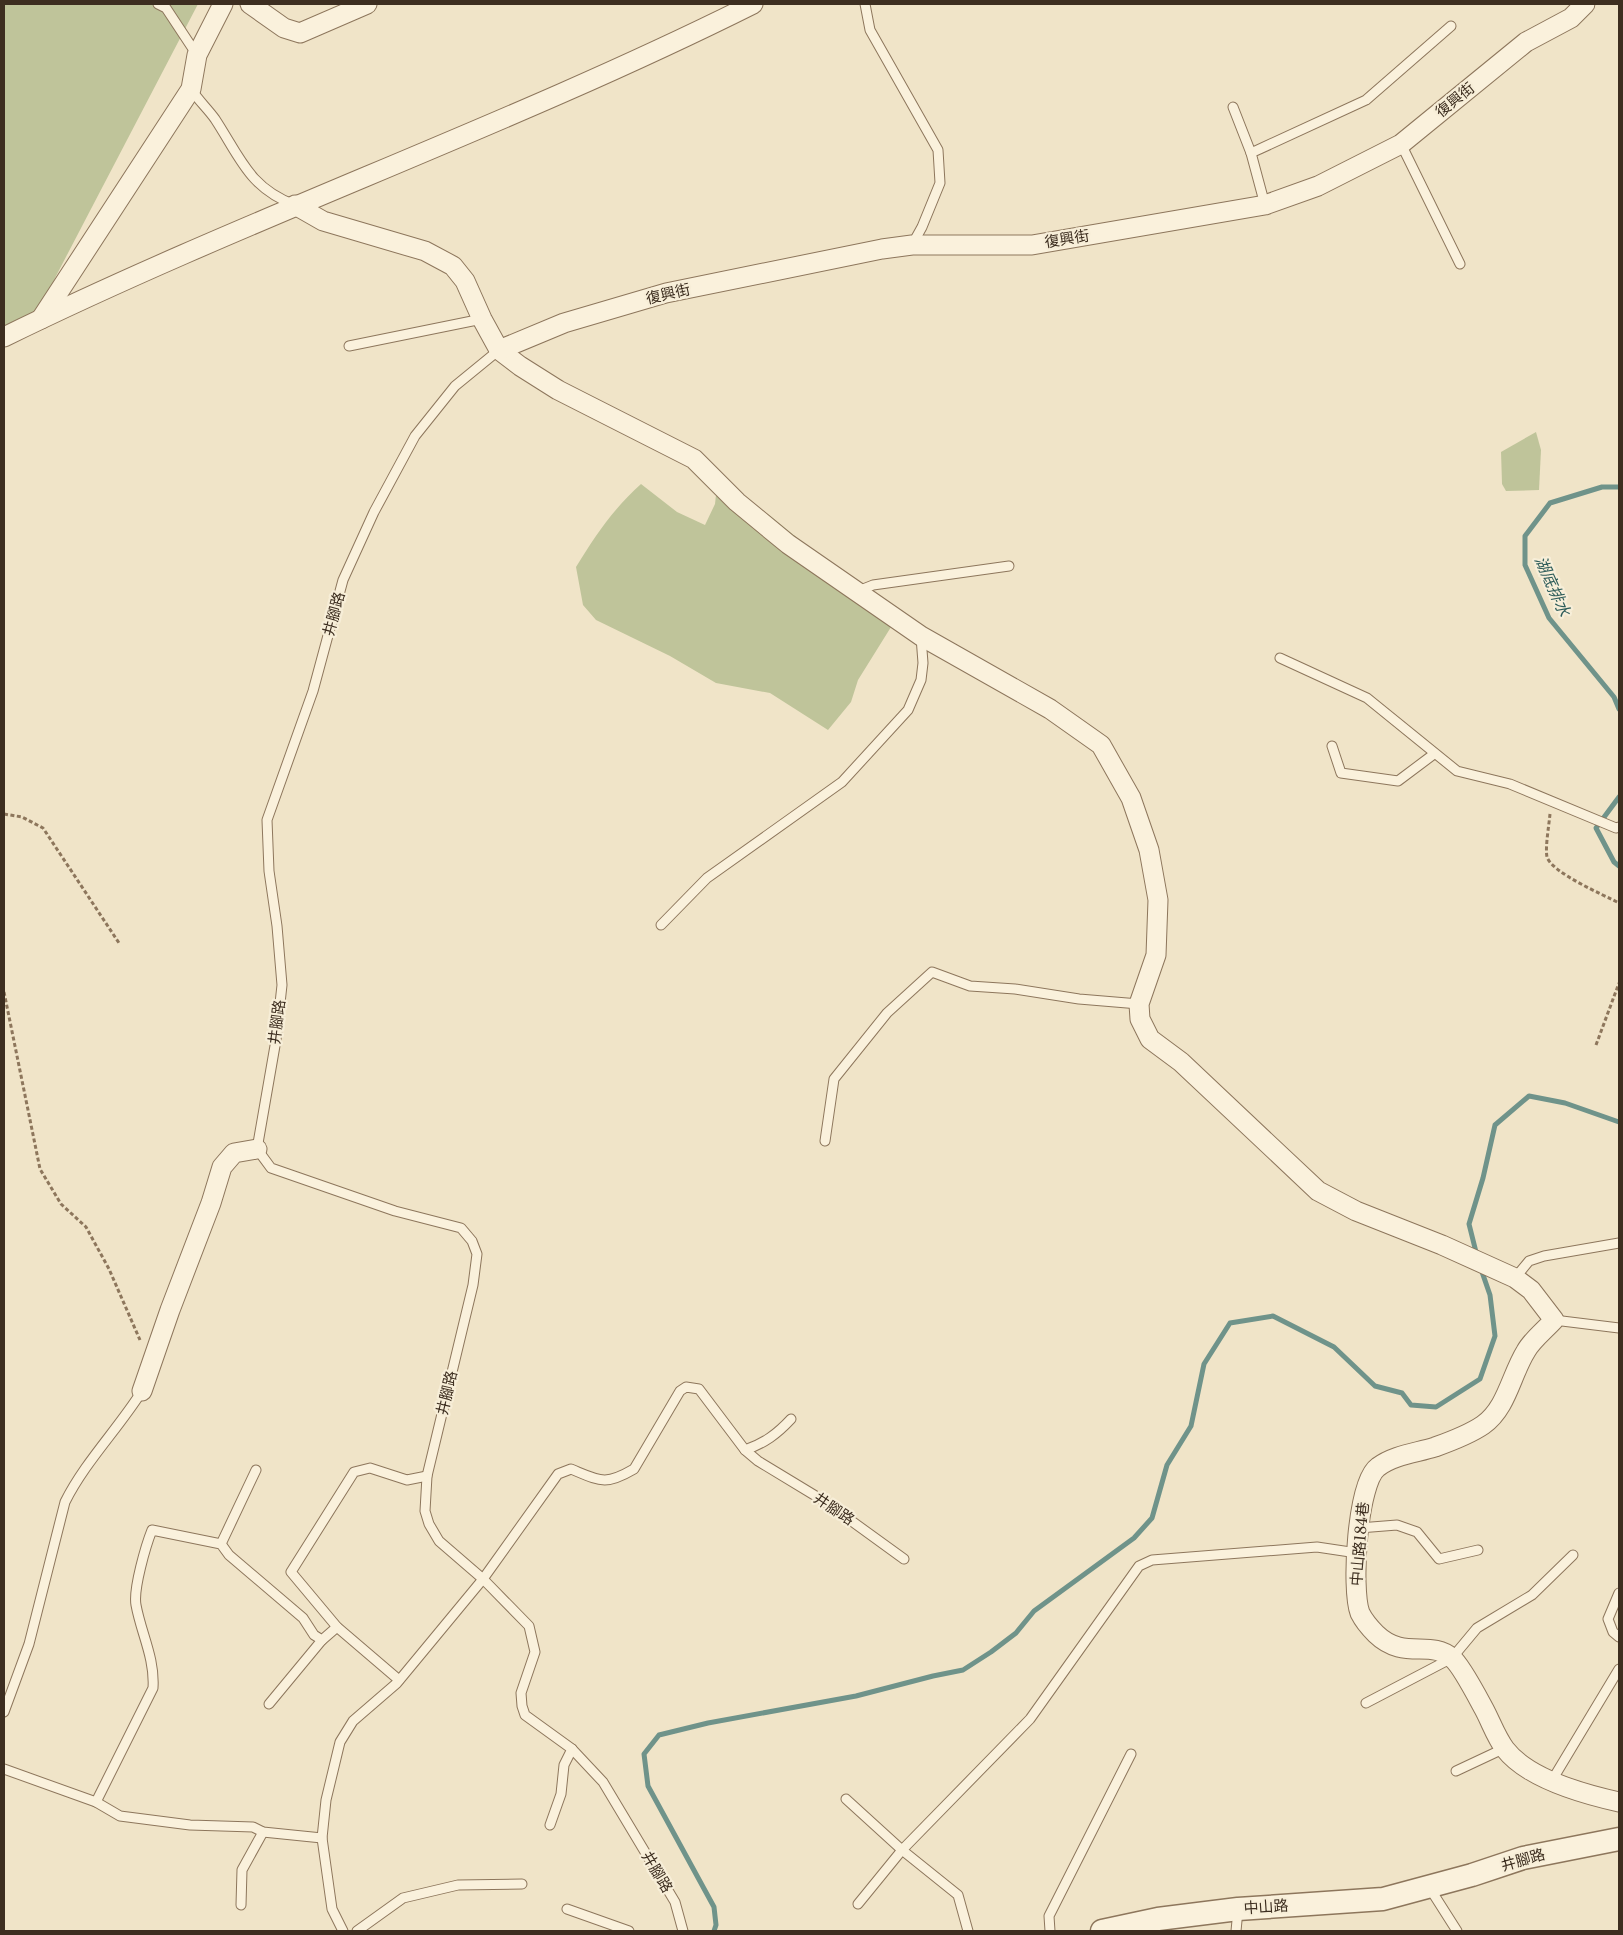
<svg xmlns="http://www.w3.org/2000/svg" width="1623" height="1935" viewBox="0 0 1623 1935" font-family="'Libre Baskerville','Noto Sans TC',serif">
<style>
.cemetery{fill:#bfc49a}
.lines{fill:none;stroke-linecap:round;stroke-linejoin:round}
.stream{stroke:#6f938a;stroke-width:5}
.service-casing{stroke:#8d765c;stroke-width:11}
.minor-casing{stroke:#8d765c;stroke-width:21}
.tertiary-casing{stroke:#8d765c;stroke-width:25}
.path{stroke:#8d765c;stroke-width:3;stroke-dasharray:4 2.5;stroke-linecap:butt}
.service{stroke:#faf1dc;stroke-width:9}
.minor{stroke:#faf1dc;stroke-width:19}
.tertiary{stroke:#faf1dc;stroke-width:22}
.labels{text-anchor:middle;stroke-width:4.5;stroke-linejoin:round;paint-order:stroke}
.street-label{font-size:15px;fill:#3d2e20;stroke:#f7eed8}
.water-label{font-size:16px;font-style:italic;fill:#2f5d5a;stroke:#f7eed8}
</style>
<rect width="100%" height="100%" fill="#f0e4c8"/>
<g class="cemetery">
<polygon points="4,4 198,4 56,276 35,321 4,331"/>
<polygon points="1536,432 1541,450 1539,490 1506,491 1502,484 1501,452"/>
<path d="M718,477L773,518L896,619L858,680L851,702L828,730L770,693L716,683L670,656L596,620L583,605L576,567C595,536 614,508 641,484L677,512L705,525L715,504Z"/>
</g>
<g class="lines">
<g class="stream">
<polyline points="1619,487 1602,487 1550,503 1525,536 1525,565 1549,618 1614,697 1619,709"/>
<polyline points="1619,797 1596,828 1614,862 1619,866"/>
<polyline points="1477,1256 1469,1224 1483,1178 1495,1125 1529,1096 1565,1103 1619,1122"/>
<polyline points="714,1931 716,1925 714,1907 648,1786 644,1754 659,1735 708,1723 856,1696 933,1676 963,1670 991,1652 1016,1633 1034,1611 1134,1538 1152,1518 1167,1465 1191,1426 1204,1364 1230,1323 1273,1316 1334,1347 1375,1386 1402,1393 1411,1405 1436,1407 1480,1379 1495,1336 1490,1295 1481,1269"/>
</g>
<g class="service-casing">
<g id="service">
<polyline points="158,4 166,8 197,55"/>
<polyline points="865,4 870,30 938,150 940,183 922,227 912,245"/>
<path d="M191,89C198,100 208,109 215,119C240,157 249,188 295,205"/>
<polyline points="1233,107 1251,153"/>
<polyline points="1401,144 1460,264"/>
<polyline points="1265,205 1251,153 1366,100 1451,26"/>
<polyline points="349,346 482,319"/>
<polyline points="499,350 455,386 415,436 374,512 343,580 313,691 267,820 269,871 277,926 282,985 276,1040 257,1149 271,1168 395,1211 461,1228 472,1241 477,1254 473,1285 427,1476 425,1511 429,1524 439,1541 483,1579 529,1626 535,1652 521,1693 522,1706 525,1715 572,1749 603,1782 675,1902 683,1931"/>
<polyline points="858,591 873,585 1009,566"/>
<polyline points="1280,658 1367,698 1457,771 1510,784 1616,828 1619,827"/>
<polyline points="1332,746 1341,773 1398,781 1434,754"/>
<polyline points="661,925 707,878 842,782 908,710 921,680 923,663 921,637"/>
<polyline points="825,1141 834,1079 887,1013 932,972 970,986 1015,989 1079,999 1139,1004"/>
<polyline points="1515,1278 1529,1261 1544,1256 1619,1243"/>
<polyline points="1554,1320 1619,1328"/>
<path d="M745,1450C765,1443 777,1434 791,1419"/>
<polyline points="1359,1528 1397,1525 1417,1532 1439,1559 1478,1550"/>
<polyline points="221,1544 256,1470"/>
<polyline points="1619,1593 1608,1619 1613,1632 1619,1637"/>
<polyline points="399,1680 337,1627 291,1572 354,1472 370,1468 407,1480 427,1476"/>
<polyline points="1366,1703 1452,1658 1477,1628 1532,1595 1573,1555"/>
<polyline points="269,1704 322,1640"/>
<path d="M4,1712L29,1644L65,1502C85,1462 118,1429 142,1391"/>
<polyline points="4,1769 96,1802 120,1816 190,1825 253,1827 263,1832 322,1838"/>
<polyline points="1456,1771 1505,1748"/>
<polyline points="1551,1782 1619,1669"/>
<polyline points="846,1799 902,1850 958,1895 968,1931"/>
<path d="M96,1802L153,1688C155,1658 141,1633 136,1605C133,1589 146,1545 152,1530L221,1544L229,1555L303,1618L314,1635L322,1640L337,1627"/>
<polyline points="550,1825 561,1794 564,1765 572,1749"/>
<polyline points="1429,1887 1457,1931"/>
<polyline points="858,1904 902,1850 1030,1719 1139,1566 1152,1560 1317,1547 1357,1553"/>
<polyline points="241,1905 242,1870 263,1832"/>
<polyline points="567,1909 629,1931"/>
<path d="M343,1931L332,1909L322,1838L326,1800L340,1742L353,1721L397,1683L483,1579L558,1474L571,1469C600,1481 605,1486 634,1469L680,1391L686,1387L699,1389L745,1450L758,1461L824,1501L904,1559"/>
<polyline points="357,1931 403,1898 458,1885 522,1884"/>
<polyline points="1050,1931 1049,1916 1131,1754"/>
<polyline points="1236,1931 1238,1910"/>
</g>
</g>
<g class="minor-casing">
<g id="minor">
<polyline points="250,4 284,28 300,33 367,4"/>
<path d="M295,205L323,221L425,251L453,266L465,281L482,319L499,350L520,366L558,390L694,459L737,502L788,544L921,636L1050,709L1101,745L1131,798L1149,850L1158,900L1156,955L1139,1004L1140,1019L1150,1039L1181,1062L1318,1191L1356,1211L1442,1245L1515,1278L1531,1290L1554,1320C1545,1330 1532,1340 1526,1351C1511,1375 1507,1408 1483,1425C1470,1434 1449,1442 1435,1447C1416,1453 1394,1455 1378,1467C1357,1482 1351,1589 1360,1613C1363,1619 1371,1629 1376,1634C1404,1661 1430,1639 1452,1658C1461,1665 1478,1698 1484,1709C1491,1722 1496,1737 1505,1749C1528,1779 1583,1794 1619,1802"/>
<polyline points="41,319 191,89 197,55 223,4"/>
<path d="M4,337C249,217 509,126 753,4"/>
<polyline points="499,350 564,323 666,293 882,249 912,245 1032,245 1265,205 1318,186 1401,144 1526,42 1571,18 1585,4"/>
<polyline points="142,1391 170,1310 211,1203 222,1167 234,1153 257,1149"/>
</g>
</g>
<g class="tertiary-casing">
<polyline id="tertiary" points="1102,1931 1158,1919 1238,1909 1383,1899 1472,1875 1523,1858 1619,1839"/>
</g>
<g class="path">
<polyline points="4,814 22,817 43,828 119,943"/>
<path d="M1550,814C1549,825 1545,848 1547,857C1552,873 1604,895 1619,903"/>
<polyline points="4,992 40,1169 61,1204 86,1227 109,1269 140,1340"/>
<polyline points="1596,1045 1619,983"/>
</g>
<use href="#service" class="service"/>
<use href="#minor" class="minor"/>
<use href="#tertiary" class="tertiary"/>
</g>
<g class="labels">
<g class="street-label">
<text transform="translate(1455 100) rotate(-39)" y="5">復興街</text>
<text transform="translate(1067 239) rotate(-9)" y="5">復興街</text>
<text transform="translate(668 294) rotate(-13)" y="5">復興街</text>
<text transform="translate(334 614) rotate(-75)" y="5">井腳路</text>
<text transform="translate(277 1022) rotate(-83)" y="5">井腳路</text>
<text transform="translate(447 1393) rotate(-77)" y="5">井腳路</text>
<text transform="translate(834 1509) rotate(34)" y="5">井腳路</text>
<text transform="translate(1360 1544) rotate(-85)" y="5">中山路184巷</text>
<text transform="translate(1523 1860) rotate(-16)" y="5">井腳路</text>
<text transform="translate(657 1872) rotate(59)" y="5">井腳路</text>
<text transform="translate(1266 1907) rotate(-4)" y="5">中山路</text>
</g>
<g class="water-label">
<text transform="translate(1553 586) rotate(66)" y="6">湖底排水</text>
</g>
</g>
<rect width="1623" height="1935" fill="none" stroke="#3d2e20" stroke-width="10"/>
</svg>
